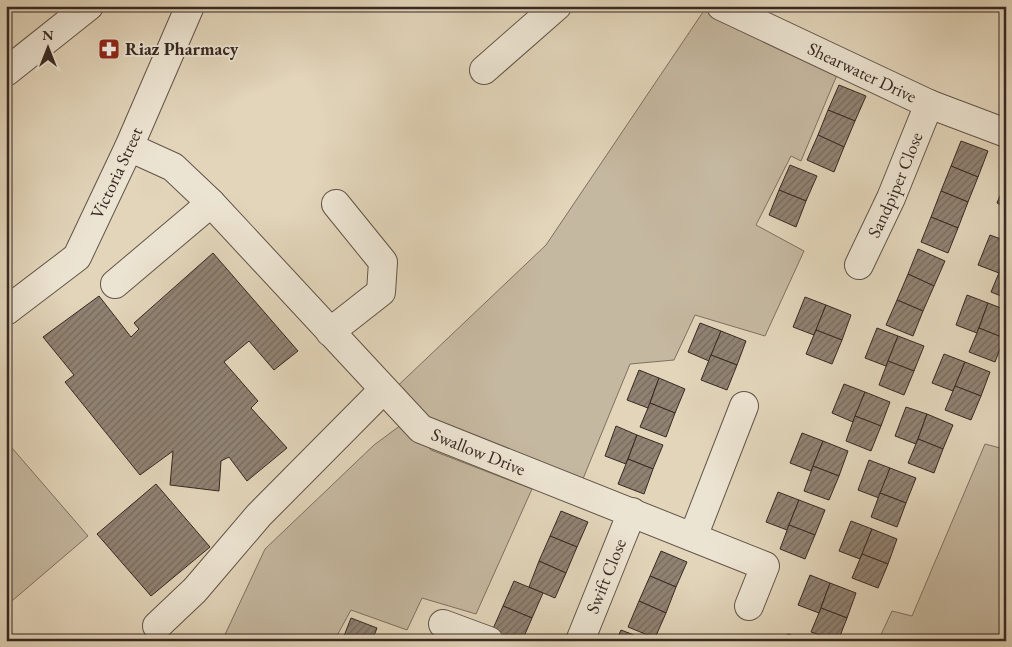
<svg xmlns="http://www.w3.org/2000/svg" width="1012" height="647" viewBox="0 0 1012 647" font-family="'EB Garamond',serif">
<style>
.grass{fill:#c5b8a0;stroke:#7e7062}
.building{fill:url(#building-hatch);stroke:#372923}
.lines{fill:none;stroke-linecap:round;stroke-linejoin:round}
.minor-casing{stroke:#625449;stroke-width:30}
.minor{stroke:#ece4d2;stroke-width:28}
.labels{text-anchor:middle;stroke-width:4;stroke-linejoin:round;paint-order:stroke}
.poi-label{font-size:18px;font-weight:bold;fill:#372923;stroke:#ece4d2;text-anchor:start}
.street-label{font-size:18px;fill:#372923;stroke:#ece4d2}
</style>
<defs>
<pattern id="building-hatch" width="6" height="6" patternUnits="userSpaceOnUse" patternTransform="scale(1.25)"><rect width="6" height="6" fill="#908272"/><path d="M-1 1l2-2M0 6l6-6M5 7l2-2" fill="none" stroke="#766a5d"/></pattern>
</defs>
<rect width="100%" height="100%" fill="#e2d5ba"/>
<filter id="stains"><feTurbulence type="fractalNoise" baseFrequency=".004" numOctaves="4"/><feColorMatrix values="0 0 0 0 .2 0 0 0 0 .09 0 0 0 0 .02 0 0 0 .5 -.17"/></filter>
<radialGradient id="worn" r=".72"><stop offset=".6" stop-color="#630" stop-opacity="0"/><stop offset="1" stop-color="#630" stop-opacity=".3"/></radialGradient>
<g class="grass">
<polygon points="707,6 721,6 842,63 801,161 791,156 756,225 804,251 765,336 695,315 674,360 630,364 578,491 421,429 388,395 546,245"/>
<polygon points="405,422 431,450 532,489 476,614 422,598 407,630 351,610 334,641 222,641 265,549 374,445"/>
<polygon points="6,441 88,536 6,606"/>
<polygon points="985,444 1004,449 1006,445 1006,635 1004,641 878,641 892,611 912,616"/>
</g>
<g class="building">
<polygon points="839,85 866,96 855,121 828,110"/>
<polygon points="828,110 855,121 844,147 818,135"/>
<polygon points="818,135 844,147 834,172 807,160"/>
<polygon points="961,141 988,151 978,177 951,166"/>
<polygon points="790,165 817,176 806,201 779,190"/>
<polygon points="951,166 978,177 968,202 941,191"/>
<polygon points="1006,181 1006,207 997,203"/>
<polygon points="779,190 806,201 796,227 769,215"/>
<polygon points="941,191 968,202 958,228 931,217"/>
<polygon points="931,217 958,228 948,253 921,242"/>
<polygon points="990,235 1006,241 1006,255 999,273 978,265"/>
<polygon points="918,249 945,261 934,286 908,274"/>
<polygon points="213,253 298,351 274,370 249,341 224,362 258,401 251,408 287,448 247,481 229,457 221,461 219,491 170,485 173,451 140,475 65,382 74,375 43,337 99,296 131,337 139,329 134,323"/>
<polygon points="1001,268 1006,269 1006,298 991,292"/>
<polygon points="908,274 934,286 923,311 897,300"/>
<polygon points="967,295 988,303 977,333 956,325"/>
<polygon points="805,297 826,305 814,335 793,327"/>
<polygon points="897,300 923,311 913,336 886,325"/>
<polygon points="988,303 1006,310 1004,338 979,328"/>
<polygon points="826,305 851,315 842,340 816,330"/>
<polygon points="700,323 721,331 709,361 688,352"/>
<polygon points="877,328 898,336 886,366 865,358"/>
<polygon points="979,328 1004,338 995,362 969,352"/>
<polygon points="816,330 842,340 832,364 806,354"/>
<polygon points="721,331 746,341 737,365 711,355"/>
<polygon points="898,336 924,346 914,371 888,361"/>
<polygon points="944,354 965,362 953,391 932,383"/>
<polygon points="711,355 737,365 727,390 701,380"/>
<polygon points="888,361 914,371 904,395 879,385"/>
<polygon points="965,362 990,372 981,396 955,386"/>
<polygon points="639,370 659,378 648,408 627,400"/>
<polygon points="659,378 685,389 675,413 650,403"/>
<polygon points="844,384 865,392 853,422 832,413"/>
<polygon points="955,386 981,396 971,420 945,410"/>
<polygon points="865,392 890,402 881,426 855,416"/>
<polygon points="650,403 675,413 666,437 640,427"/>
<polygon points="906,407 927,414 916,444 895,436"/>
<polygon points="927,414 953,425 943,449 918,439"/>
<polygon points="855,416 881,426 871,451 846,441"/>
<polygon points="616,426 637,435 626,464 605,456"/>
<polygon points="802,433 823,441 811,471 790,463"/>
<polygon points="637,435 663,445 653,469 628,459"/>
<polygon points="918,439 943,449 934,473 908,463"/>
<polygon points="823,441 848,451 839,476 813,466"/>
<polygon points="628,459 653,469 644,494 618,484"/>
<polygon points="869,460 890,468 879,498 858,490"/>
<polygon points="813,466 839,476 829,500 804,491"/>
<polygon points="890,468 916,478 906,503 880,493"/>
<polygon points="156,484 210,547 151,596 97,534"/>
<polygon points="778,492 799,500 787,530 766,522"/>
<polygon points="880,493 906,503 897,527 871,517"/>
<polygon points="799,500 825,510 815,535 789,525"/>
<polygon points="561,511 588,522 577,547 550,536"/>
<polygon points="851,521 872,529 860,559 839,551"/>
<polygon points="789,525 815,535 805,559 780,549"/>
<polygon points="872,529 897,539 888,564 862,554"/>
<polygon points="550,536 577,547 566,573 539,561"/>
<polygon points="661,551 687,562 676,587 650,576"/>
<polygon points="862,554 888,564 878,588 852,578"/>
<polygon points="539,561 566,573 555,598 529,587"/>
<polygon points="810,575 830,583 819,613 798,605"/>
<polygon points="650,576 676,587 666,613 639,601"/>
<polygon points="514,581 543,593 532,618 503,606"/>
<polygon points="830,583 856,593 847,618 821,608"/>
<polygon points="639,601 666,613 655,638 628,627"/>
<polygon points="503,606 532,618 522,641 515,641 492,631"/>
<polygon points="821,608 847,618 838,641 811,632"/>
<polygon points="351,618 377,628 372,641 342,641"/>
<polygon points="621,630 647,640 646,641 616,641"/>
<polygon points="788,634 806,641 785,641"/>
</g>
<g class="lines">
<g class="minor-casing">
<g id="minor">
<path id="s1" d="M721,6L929,104L1006,133"/>
<polyline points="484,70 557,6"/>
<polyline points="6,72 89,6"/>
<path id="s2" d="M129,147L173,167L211,203L421,429L765,566L749,606"/>
<path id="s3" d="M859,265L891,198L929,104"/>
<polyline points="115,284 211,203"/>
<path id="s4" d="M6,311L77,257L129,147L190,6"/>
<polyline points="330,332 381,292 383,262 336,204"/>
<polyline points="693,537 744,406"/>
<polyline points="443,624 489,641"/>
<polyline points="157,626 195,590 259,515 383,390"/>
<path id="s5" d="M580,641L632,512"/>
</g>
</g>
<use href="#minor" class="minor"/>
</g>
<defs>
<g id="pharmacy-square" transform="scale(1.125)"><rect x="-9" y="-9" width="18" height="18" rx="4" fill="#8f2418" stroke="#ece4d2"/><path d="M-2-6h4v4h4v4h-4v4h-4v-4h-4v-4h4Z" fill="#fff"/></g>
</defs>
<g fill-rule="evenodd">
<use href="#pharmacy-square" x="109" y="49"/>
</g>
<g class="labels">
<g class="poi-label">
<text x="125" y="55">Riaz Pharmacy</text>
</g>
<g class="street-label">
<text dy="6" stroke="none"><textPath href="#s1" startOffset="156">Shearwater Drive</textPath></text>
<text dy="6" stroke="none"><textPath href="#s4" startOffset="182">Victoria Street</textPath></text>
<text dy="6" stroke="none"><textPath href="#s3" startOffset="88">Sandpiper Close</textPath></text>
<text dy="6" stroke="none"><textPath href="#s2" startOffset="471">Swallow Drive</textPath></text>
<text dy="6" stroke="none"><textPath href="#s5" startOffset="70">Swift Close</textPath></text>
</g>
</g>
<rect width="1012" height="647" fill="none" stroke="#e2d5ba" stroke-width="25"/>
<rect x="8" y="8" width="997" height="632" fill="none" stroke="#372923" stroke-width="2.5"/>
<rect x="12" y="12" width="987" height="622" fill="none" stroke="#372923"/>
<g transform="translate(48 48)" stroke="#ece4d2" stroke-width="4" paint-order="stroke">
<path d="M0-4L9 19L0 12L-9 19Z" fill="#372923"/>
<text y="-8" font-size="14" font-weight="bold" text-anchor="middle" fill="#372923">N</text>
</g>
<rect width="100%" height="100%" filter="url(#stains)"/>
<rect width="100%" height="100%" fill="url(#worn)"/>
</svg>
